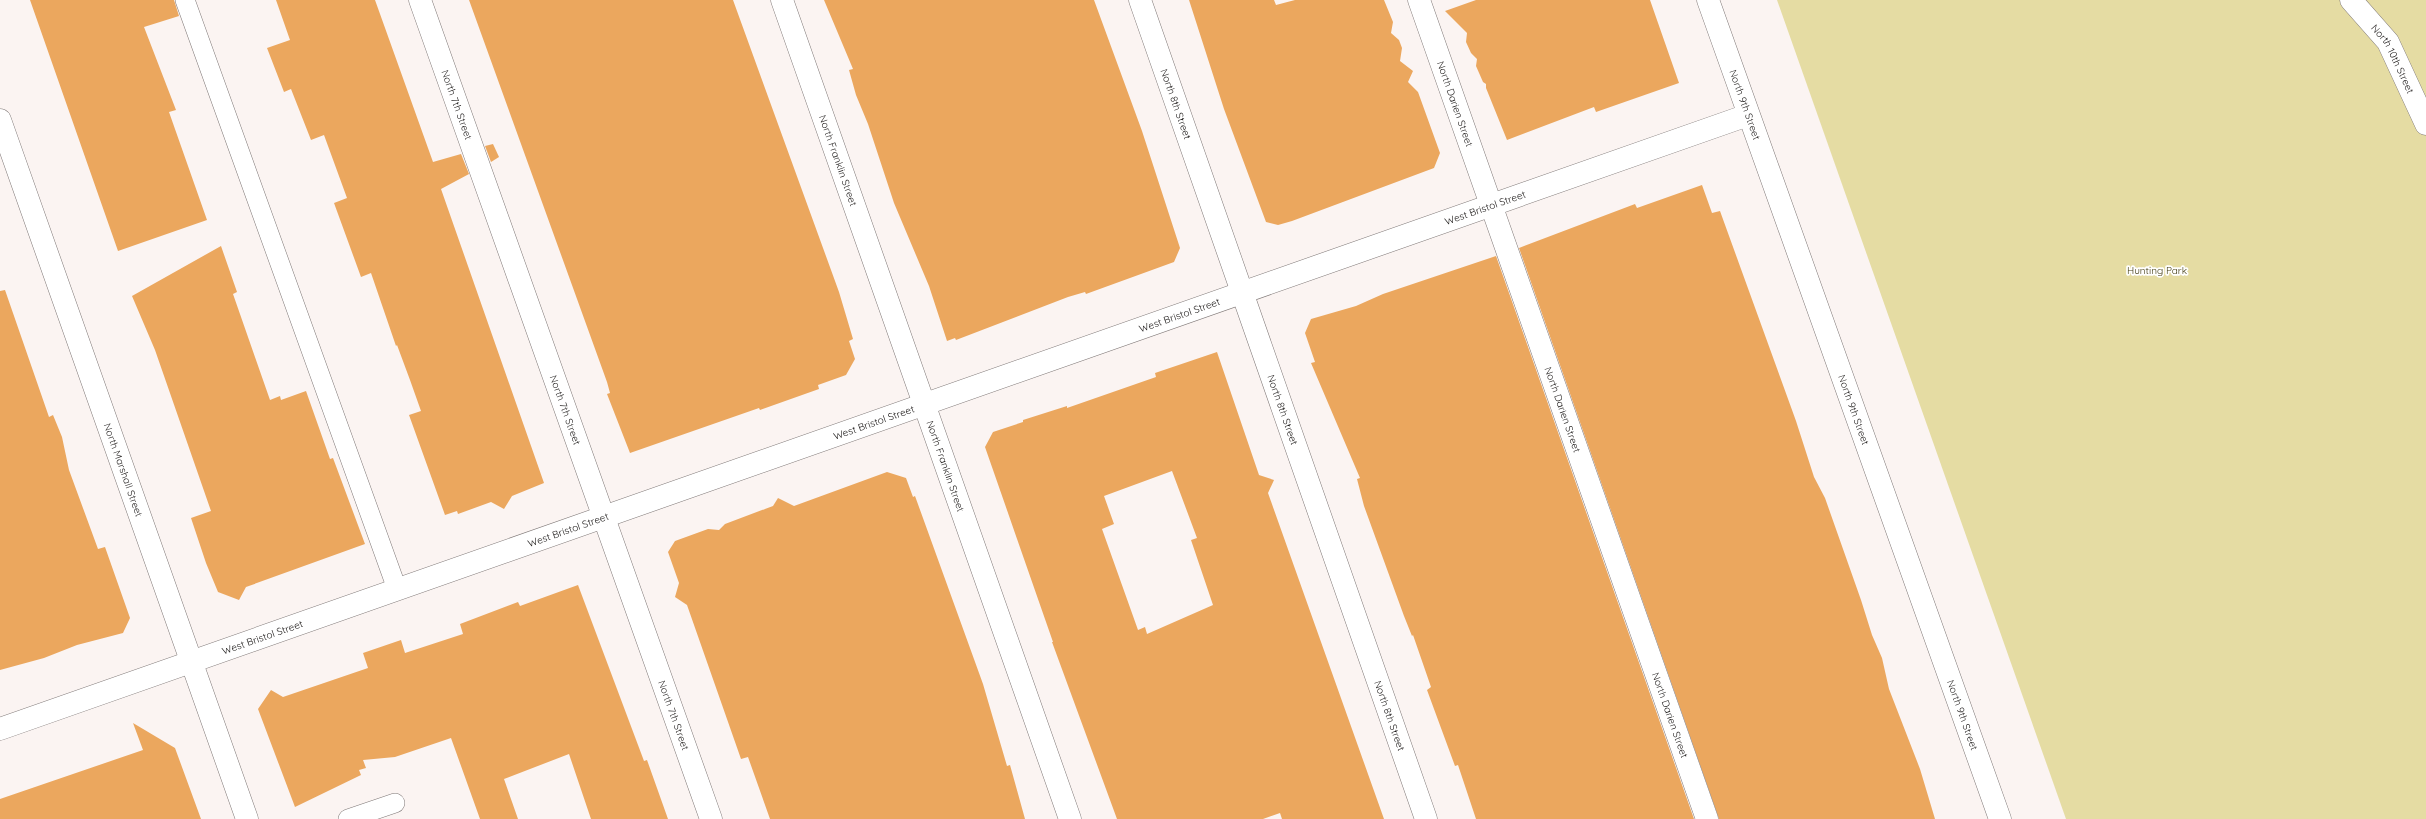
<svg xmlns="http://www.w3.org/2000/svg" width="2426" height="819" viewBox="0 0 2426 819" font-family="Quicksand,sans-serif">
<style>
.green{fill:#e5dca3}
.building{fill:#eba75e;fill-rule:evenodd}
.lines{fill:none;stroke-linecap:round;stroke-linejoin:round}
.service-casing{stroke:#7f7877;stroke-width:20}
.minor-casing{stroke:#7f7877;stroke-width:23}
.tertiary-casing{stroke:#7f7877;stroke-width:23}
.service{stroke:#fff;stroke-width:19}
.minor{stroke:#fff;stroke-width:22}
.tertiary{stroke:#fff;stroke-width:22}
.labels{text-anchor:middle;stroke-width:3.5;stroke-linejoin:round;paint-order:stroke}
.street-label{font-size:10px;fill:#1c1918;stroke:#fff}
.park-label{font-size:10px;fill:#413a10;stroke:#fff}
</style>
<rect width="100%" height="100%" fill="#fbf4f2"/>
<polygon class="green" points="1777,0 2426,0 2426,819 2066,819"/>
<g class="building">
<polygon points="30,0 174,0 179,16 144,27 176,110 169,112 207,220 118,251"/>
<polygon points="276,0 375,0 433,162 461,154 469,174 441,189 544,483 512,496 504,509 491,502 458,514 457,511 445,515 409,415 421,411 410,380 397,345 396,346 371,273 361,277 334,203 347,198 324,135 311,140 291,89 284,92 267,48 290,40"/>
<polygon points="469,0 733,0 839,292 853,339 849,341 855,359 846,375 818,385 819,389 760,410 759,408 630,453 607,394 610,393 607,382"/>
<polygon points="824,0 1094,0 1142,131 1180,248 1174,262 1086,294 1085,292 1068,297 956,340 955,338 947,341 929,286 894,203 868,124 856,95 849,70 853,69"/>
<polygon points="1189,0 1274,0 1276,5 1295,0 1384,0 1393,22 1391,33 1399,40 1402,48 1400,61 1413,71 1408,82 1418,92 1440,153 1434,168 1292,221 1278,225 1266,222 1224,109"/>
<polygon points="1476,0 1650,0 1679,83 1596,112 1594,107 1507,140 1486,88 1486,84 1483,82 1476,66 1477,59 1471,53 1466,42 1467,33 1445,11"/>
<polygon points="493,144 499,157 491,162 485,146"/>
<polygon points="1702,185 1712,213 1720,211 1796,421 1814,477 1825,498 1861,600 1872,635 1882,658 1889,689 1920,769 1935,819 1719,819 1519,248 1635,204 1637,208"/>
<polygon points="221,246 237,292 233,294 270,400 280,396 281,400 306,391 330,459 333,458 365,544 246,587 239,600 218,592 206,563 191,518 211,511 155,350 132,296"/>
<polygon points="1496,256 1694,819 1476,819 1458,765 1455,766 1427,690 1431,687 1413,635 1412,636 1404,616 1364,506 1357,479 1360,478 1311,363 1315,362 1305,333 1311,319 1356,306 1383,294"/>
<polygon points="5,290 49,417 53,415 62,437 69,470 98,549 105,547 130,618 123,633 77,645 44,658 0,670 0,291"/>
<path d="M1217,352L1259,475L1274,480L1268,493L1384,819H1282L1280,813L1263,819H1117L1052,642H1053L985,447L993,432L1023,422V420L1067,406V408L1156,377L1155,373ZM1172,471L1197,538L1191,540L1213,605L1147,634L1145,627L1138,630L1102,529L1114,524L1104,496Z"/>
<polygon points="887,472 906,478 913,497 915,496 983,684 1007,766 1010,765 1025,819 770,819 748,757 741,759 687,605 675,597 679,583 668,552 675,541 708,529 719,530 725,524 773,506 778,498 794,506"/>
<polygon points="578,585 644,761 647,760 668,819 591,819 569,754 504,779 518,819 480,819 451,738 395,757 363,760 366,768 359,770 361,775 295,807 258,709 271,690 283,697 368,668 363,653 401,640 405,653 463,634 460,624 518,602 520,606"/>
<polygon points="133,723 175,748 201,819 0,819 0,799 143,750"/>
</g>
<g class="lines">
<g class="service-casing">
<g id="service">
<polyline points="185,0 397,589"/>
<polyline points="348,819 395,803"/>
</g>
</g>
<g class="minor-casing">
<g id="minor">
<path id="s1" d="M420,0L711,819"/>
<path id="s2" d="M782,0L1070,819"/>
<path id="s3" d="M1140,0L1426,819"/>
<path id="s4" d="M1419,0L1707,819"/>
<path id="s5" d="M2351,0L2388,42L2426,124"/>
<path id="s6" d="M0,120L247,819"/>
<path id="s7" d="M0,729L1748,115"/>
</g>
</g>
<g class="tertiary-casing">
<g id="tertiary">
<path id="s8" d="M1708,0L2000,819"/>
</g>
</g>
<use href="#service" class="service"/>
<use href="#minor" class="minor"/>
<use href="#tertiary" class="tertiary"/>
</g>
<g class="labels">
<g class="street-label">
<text dy="4" stroke="none"><textPath href="#s5" startOffset="73">North 10th Street</textPath></text>
<text dy="4" stroke="none"><textPath href="#s1" startOffset="111">North 7th Street</textPath></text>
<text dy="4" stroke="none"><textPath href="#s3" startOffset="110">North 8th Street</textPath></text>
<text dy="4" stroke="none"><textPath href="#s4" startOffset="110">North Darien Street</textPath></text>
<text dy="4" stroke="none"><textPath href="#s8" startOffset="111">North 9th Street</textPath></text>
<text dy="4" stroke="none"><textPath href="#s2" startOffset="170">North Franklin Street</textPath></text>
<text dy="4" stroke="none"><textPath href="#s7" startOffset="1574">West Bristol Street</textPath></text>
<text dy="4" stroke="none"><textPath href="#s7" startOffset="1250">West Bristol Street</textPath></text>
<text dy="4" stroke="none"><textPath href="#s3" startOffset="434">North 8th Street</textPath></text>
<text dy="4" stroke="none"><textPath href="#s4" startOffset="434">North Darien Street</textPath></text>
<text dy="4" stroke="none"><textPath href="#s1" startOffset="435">North 7th Street</textPath></text>
<text dy="4" stroke="none"><textPath href="#s8" startOffset="435">North 9th Street</textPath></text>
<text dy="4" stroke="none"><textPath href="#s7" startOffset="926">West Bristol Street</textPath></text>
<text dy="4" stroke="none"><textPath href="#s2" startOffset="494">North Franklin Street</textPath></text>
<text dy="4" stroke="none"><textPath href="#s6" startOffset="371">North Marshall Street</textPath></text>
<text dy="4" stroke="none"><textPath href="#s7" startOffset="602">West Bristol Street</textPath></text>
<text dy="4" stroke="none"><textPath href="#s7" startOffset="278">West Bristol Street</textPath></text>
<text dy="4" stroke="none"><textPath href="#s1" startOffset="759">North 7th Street</textPath></text>
<text dy="4" stroke="none"><textPath href="#s3" startOffset="758">North 8th Street</textPath></text>
<text dy="4" stroke="none"><textPath href="#s4" startOffset="758">North Darien Street</textPath></text>
<text dy="4" stroke="none"><textPath href="#s8" startOffset="759">North 9th Street</textPath></text>
</g>
<g class="park-label">
<text x="2157" y="274">Hunting Park</text>
</g>
</g>
</svg>
